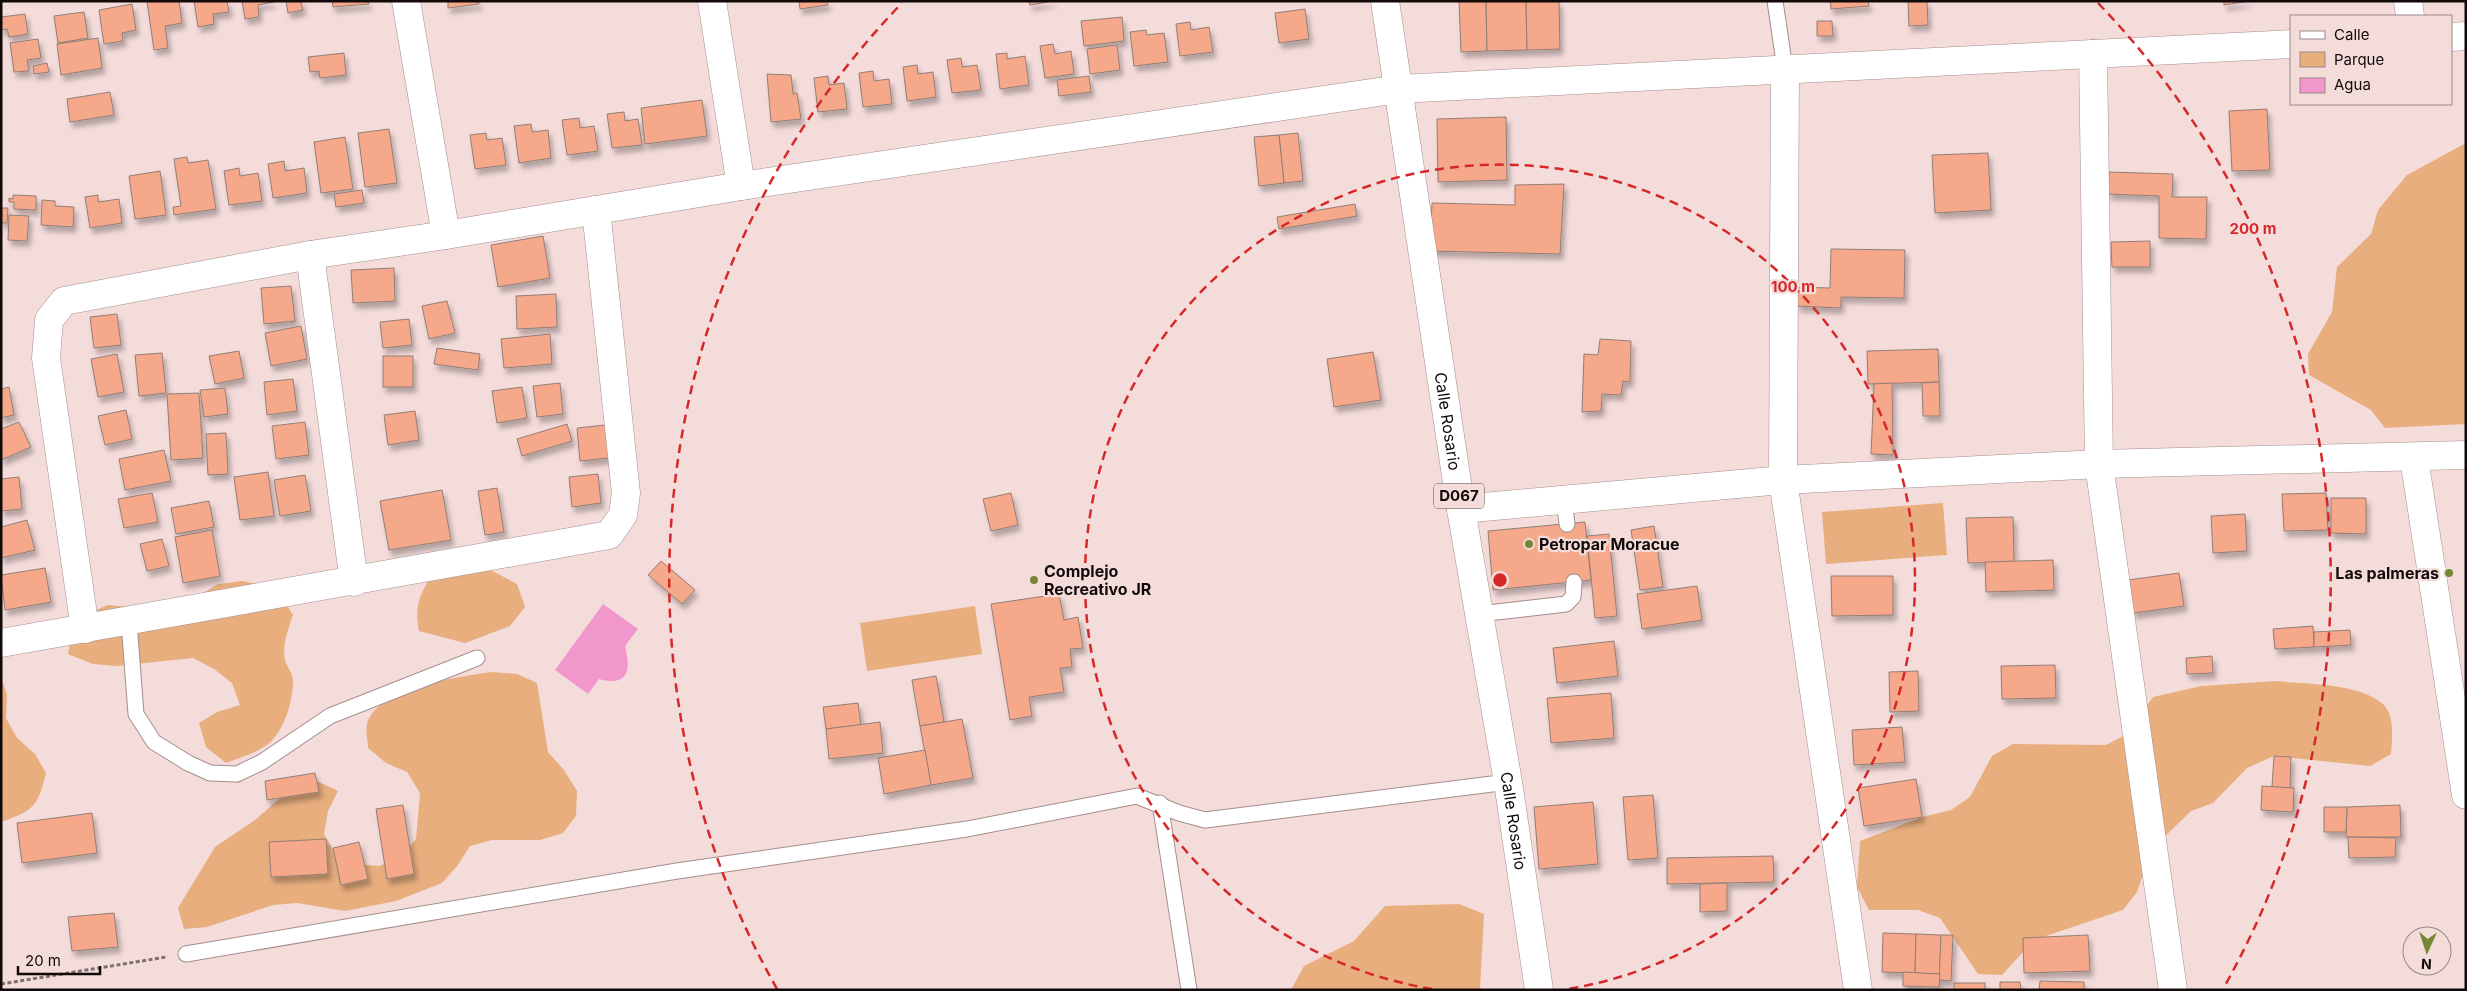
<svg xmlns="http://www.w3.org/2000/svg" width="2467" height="991" viewBox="0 0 2467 991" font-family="Inter,sans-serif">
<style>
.green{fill:#e8ae7e}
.water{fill:#f197cc}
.building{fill:#f5a88a;stroke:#927e77;filter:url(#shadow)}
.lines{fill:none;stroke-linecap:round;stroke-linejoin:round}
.lane-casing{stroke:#a48e8d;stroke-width:17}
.street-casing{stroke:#a48e8d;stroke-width:29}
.primary-casing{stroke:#a48e8d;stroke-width:29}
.path{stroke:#7f706f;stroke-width:3;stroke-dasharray:4 2.5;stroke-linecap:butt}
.lane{stroke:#fff;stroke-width:15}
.street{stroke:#fff;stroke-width:28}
.primary{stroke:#fff;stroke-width:28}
.ring{fill:none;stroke:#d62828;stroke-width:2.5;stroke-dasharray:9 6}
.poi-dot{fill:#768635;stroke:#f4dcdb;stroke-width:2}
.labels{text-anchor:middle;stroke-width:4.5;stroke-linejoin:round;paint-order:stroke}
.shield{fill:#f4dcdb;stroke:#554948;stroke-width:1}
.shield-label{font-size:15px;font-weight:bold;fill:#110a09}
.street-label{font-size:16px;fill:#110a09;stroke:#f4dcdb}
.poi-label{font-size:16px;font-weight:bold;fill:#110a09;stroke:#f4dcdb;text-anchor:start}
.centre{fill:#d62828;stroke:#f4dcdb;stroke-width:2.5}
.ring-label{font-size:15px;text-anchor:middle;font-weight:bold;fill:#d62828;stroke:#f4dcdb;stroke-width:4.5;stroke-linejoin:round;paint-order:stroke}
</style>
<defs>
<filter id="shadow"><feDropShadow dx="3" dy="5.5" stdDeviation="2.5" flood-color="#0004"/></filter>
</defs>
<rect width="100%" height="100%" fill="#f4dcdb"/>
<g class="green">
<polygon points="2466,143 2466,424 2385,428 2371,410 2309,375 2308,354 2332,312 2337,267 2371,234 2378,210 2407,175"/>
<polygon points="1943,503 1947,555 1826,564 1822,512"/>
<path d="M477,563L517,584L525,607L510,626L465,643L419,631C414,604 420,593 435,571Z"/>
<path d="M242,581C271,587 278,589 293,615C288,630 282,644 285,660C287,667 293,674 293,681C293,702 284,731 268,744C256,753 240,758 226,763L206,747L199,723L217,712L240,705L232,683L214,669L193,658L117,666L93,664L68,654L72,632L86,614L108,605L130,607L197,597L218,584Z"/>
<polygon points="975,606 982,654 867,671 860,623"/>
<path d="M491,672L517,674L537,683L548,752L564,770L577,791L576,816L563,833L540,840H492L470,846L458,865L442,883L396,901L345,911L297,903L273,905L207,927L184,929L178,908L215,847L255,820L293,787L317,781L338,791L328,811L324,834L335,853L355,864L379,866L401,857L416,839L420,793L407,772L386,763L368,748C368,741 365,731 367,724C377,687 459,677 491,672Z"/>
<path d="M1,678L7,694L6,718L17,738L35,754L46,773C38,805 35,810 4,821H1Z"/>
<path d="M2275,681C2305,684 2362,683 2384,705C2395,717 2392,739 2391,754L2370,766L2274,756L2247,768L2213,803L2191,811L2151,850L2137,892L2123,910L2034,940L2002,975L1978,974L1940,918L1918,910H1869L1857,887L1860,841L1922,817L1951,810L1970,797L1992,756L2013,744L2106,745L2127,734L2153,697L2201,686Z"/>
<polygon points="1459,904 1484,914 1480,990 1291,990 1304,966 1354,941 1385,906"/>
</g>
<path class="water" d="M603,604L638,629L625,646C631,670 629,687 599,679L588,694L555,670Z"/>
<g class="building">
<polygon points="147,1 179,1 182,23 165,26 168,48 154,50"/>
<polygon points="194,1 227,1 229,12 213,14 214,24 198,27"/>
<polygon points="242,1 274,1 274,2 258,5 259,17 245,19"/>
<polygon points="286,1 304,1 301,2 303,10 288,13"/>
<polygon points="332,1 368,1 369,4 333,7"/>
<polygon points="448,1 479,1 479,4 448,8"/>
<polygon points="799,1 827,1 828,5 800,9"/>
<polygon points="1029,1 1054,1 1030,5"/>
<polygon points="1459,1 1486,1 1487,51 1461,52"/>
<polygon points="1486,1 1526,1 1527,50 1487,51"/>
<polygon points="1526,1 1559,1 1560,49 1527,50"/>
<polygon points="1830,1 1868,1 1869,6 1831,9"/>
<polygon points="1908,1 1927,1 1928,25 1909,26"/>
<polygon points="2224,1 2250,1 2224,5"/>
<polygon points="132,4 136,30 122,33 123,41 104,44 99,10"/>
<polygon points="1305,9 1309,39 1279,43 1275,13"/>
<polygon points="84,12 88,38 58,43 54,16"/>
<polygon points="25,14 28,34 9,37 7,29 1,30 1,17"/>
<polygon points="1122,17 1124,41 1084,46 1081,21"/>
<polygon points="1817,21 1832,21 1833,36 1817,36"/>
<polygon points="1190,22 1191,30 1209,27 1213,52 1180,56 1176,24"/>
<polygon points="1146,30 1147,35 1164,33 1168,62 1134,66 1130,32"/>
<polygon points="98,38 102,68 61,75 57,44"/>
<polygon points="38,39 41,58 27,60 29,71 14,72 10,43"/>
<polygon points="1053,44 1055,54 1071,51 1074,74 1045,78 1040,46"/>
<polygon points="1117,45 1120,70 1090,74 1087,49"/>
<polygon points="344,53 346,75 320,78 319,71 310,72 308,57"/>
<polygon points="1007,53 1007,59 1025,56 1029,85 1000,89 996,54"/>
<polygon points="961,58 962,67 977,65 981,90 952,93 947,60"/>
<polygon points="47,63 49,72 34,74 33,66"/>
<polygon points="917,65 918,74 933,72 936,97 907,101 903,67"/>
<polygon points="873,71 874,81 889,79 892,104 863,107 859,73"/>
<polygon points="767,74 791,75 793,94 797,93 801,119 771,122"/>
<polygon points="828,76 829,85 844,83 847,109 818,112 814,78"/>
<polygon points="1089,76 1091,92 1059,96 1057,80"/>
<polygon points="110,92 114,115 70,122 67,99"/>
<polygon points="702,100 707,136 645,144 641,108"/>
<polygon points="2267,109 2270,170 2232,171 2229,111"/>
<polygon points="624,112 625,121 638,119 642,145 612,148 607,114"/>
<polygon points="1506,117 1507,180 1438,182 1437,119"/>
<polygon points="579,118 580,128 594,126 598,151 567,155 562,120"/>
<polygon points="531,124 532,132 548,130 551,158 519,163 514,126"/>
<polygon points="389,129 397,183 365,187 358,133"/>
<polygon points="486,133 487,140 502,138 506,165 475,169 470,135"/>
<polygon points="1298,133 1303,181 1284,183 1279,135"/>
<polygon points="1279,135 1284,183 1259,186 1254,137"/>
<polygon points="345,137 353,189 321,193 314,142"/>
<polygon points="1988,153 1991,210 1935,213 1932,155"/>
<polygon points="187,157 188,163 208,160 216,209 174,215 173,207 181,206 174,159"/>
<polygon points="284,161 285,171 304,168 307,193 273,198 268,164"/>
<polygon points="239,168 240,176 258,173 262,201 229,205 224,171"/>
<polygon points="160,171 166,215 135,219 129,176"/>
<polygon points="2109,172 2173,174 2172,197 2207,197 2206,239 2159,238 2159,196 2108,194"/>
<polygon points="1564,184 1560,254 1430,251 1432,203 1515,205 1515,185"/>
<polygon points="362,190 364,203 336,207 334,194"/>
<polygon points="13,195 36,196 36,210 14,209 14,202 9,202 9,198 13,199"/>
<polygon points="98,195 98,202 119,199 122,223 90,228 85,197"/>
<polygon points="42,200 55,201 55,206 74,207 73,227 41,225"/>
<polygon points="1355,204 1357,216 1279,229 1277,217"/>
<polygon points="1,208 8,208 7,223 1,223"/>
<polygon points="9,215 29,216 27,241 8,240"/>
<polygon points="543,236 550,278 498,287 491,245"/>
<polygon points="2150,241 2150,267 2112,267 2111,242"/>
<polygon points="1831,249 1905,250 1904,298 1841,297 1841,308 1797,306 1798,287 1830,288"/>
<polygon points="394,268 395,301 353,303 351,270"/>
<polygon points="291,286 295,321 264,324 261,288"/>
<polygon points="556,294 557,327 517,329 516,296"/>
<polygon points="447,301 455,333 429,339 422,306"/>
<polygon points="117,314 121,345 94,348 90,317"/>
<polygon points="409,319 412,345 383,348 380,322"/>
<polygon points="301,326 307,359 271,366 265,333"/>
<polygon points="550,334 552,364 504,368 501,339"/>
<polygon points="1600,339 1631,341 1630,382 1623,381 1621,395 1602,394 1601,411 1582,412 1584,354 1598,355"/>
<polygon points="437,348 480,354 478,370 434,364"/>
<polygon points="1938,349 1939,382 1868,384 1867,351"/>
<polygon points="239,351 244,378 215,384 209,356"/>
<polygon points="1373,352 1381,400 1334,407 1327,359"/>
<polygon points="162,353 166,393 139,396 135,355"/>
<polygon points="117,354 124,392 98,397 91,359"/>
<rect x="383" y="356" width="30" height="31"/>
<polygon points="293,379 297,411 267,415 264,382"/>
<polygon points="1939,382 1940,416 1923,416 1922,383"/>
<polygon points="560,383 563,414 537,417 533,386"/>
<polygon points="1892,383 1893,455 1871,454 1874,384"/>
<polygon points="9,387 14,415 1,418 1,389"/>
<polygon points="522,387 527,418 497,423 492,391"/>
<polygon points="225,388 228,414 204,417 200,390"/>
<polygon points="199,393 203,458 171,460 167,394"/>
<polygon points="126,410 132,439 105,445 98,416"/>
<polygon points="415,411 419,440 388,445 384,415"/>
<polygon points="19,422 31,447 1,460 1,429"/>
<polygon points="305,422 309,455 276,459 272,426"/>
<polygon points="567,424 572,441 522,456 517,439"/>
<polygon points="605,425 609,458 580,461 577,428"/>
<polygon points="226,433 228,474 208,475 206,434"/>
<polygon points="164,450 171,481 125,490 119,459"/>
<polygon points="268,472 274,516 240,520 234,477"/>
<polygon points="598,474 601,503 572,507 569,477"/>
<polygon points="305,475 311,511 280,516 274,480"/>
<polygon points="19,477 22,509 1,511 1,479"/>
<polygon points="497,488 504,532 485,535 478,491"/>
<polygon points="442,490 451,540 389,550 380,501"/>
<polygon points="152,493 158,522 124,528 118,499"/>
<polygon points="1011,493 1018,525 991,531 983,499"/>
<polygon points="2326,493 2328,530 2284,531 2282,494"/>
<polygon points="2331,498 2366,498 2366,534 2331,533"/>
<polygon points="209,501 214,527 176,534 171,508"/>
<polygon points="2245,514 2247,551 2213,553 2211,516"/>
<polygon points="2013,517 2014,562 1968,563 1966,518"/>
<polygon points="27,520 35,550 1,558 1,527"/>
<polygon points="1585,522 1591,580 1493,590 1488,531"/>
<polygon points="1654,526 1663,587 1640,590 1631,530"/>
<polygon points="212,530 220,576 183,583 175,537"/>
<polygon points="1609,534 1617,616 1595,618 1587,536"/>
<polygon points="162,539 169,566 147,571 140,544"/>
<polygon points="2053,560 2054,590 1986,592 1985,562"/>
<polygon points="661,561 695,590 682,604 648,575"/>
<polygon points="45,568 51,602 5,610 1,575"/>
<polygon points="2179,573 2184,606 2133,613 2128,580"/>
<polygon points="1831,576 1893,576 1893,615 1832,616"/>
<polygon points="1697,586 1702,620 1642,629 1637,594"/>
<polygon points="1059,594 1064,620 1078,617 1083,648 1070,649 1072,667 1060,668 1064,692 1029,697 1032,716 1010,720 991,604"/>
<polygon points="2313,626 2314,647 2275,649 2273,629"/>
<polygon points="2350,630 2351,645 2314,647 2314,632"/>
<polygon points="1614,641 1618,676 1557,683 1553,648"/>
<polygon points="2212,656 2213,673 2187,674 2186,658"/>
<polygon points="2055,665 2056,698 2002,699 2001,666"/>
<polygon points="1918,671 1919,711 1890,712 1889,672"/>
<polygon points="936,676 944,722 920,726 912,680"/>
<polygon points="1611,693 1614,738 1551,743 1547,698"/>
<polygon points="858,703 861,725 826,729 823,707"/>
<polygon points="962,719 973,778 931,785 920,726"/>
<polygon points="880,722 883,753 829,759 826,729"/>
<polygon points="1902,727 1905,762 1854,765 1852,730"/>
<polygon points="925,750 931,785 884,794 878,758"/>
<polygon points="2274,756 2291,757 2290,788 2272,787"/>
<polygon points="315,773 319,792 267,800 265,781"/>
<polygon points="1916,779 1922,817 1864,826 1858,788"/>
<polygon points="2262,786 2294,788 2293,812 2261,810"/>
<polygon points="1653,795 1658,858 1628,860 1623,797"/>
<polygon points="1593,802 1598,864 1539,869 1534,807"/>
<polygon points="403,805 414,874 387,879 376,809"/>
<polygon points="2400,805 2401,837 2346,837 2347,807"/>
<polygon points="2324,807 2347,807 2346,832 2324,832"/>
<polygon points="92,813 97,853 22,863 17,823"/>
<polygon points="2348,837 2396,838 2395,857 2349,858"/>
<polygon points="326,839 328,874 271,877 269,842"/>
<polygon points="359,842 368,879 341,885 333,848"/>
<polygon points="1773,856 1774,882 1667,884 1667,858"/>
<polygon points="1727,883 1727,911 1700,912 1700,884"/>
<polygon points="114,913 118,947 72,951 68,917"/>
<polygon points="1883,933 1916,934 1915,973 1882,972"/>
<polygon points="1916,934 1941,935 1940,974 1915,973"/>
<polygon points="1941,935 1953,935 1951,981 1939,980"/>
<polygon points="2088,935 2090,971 2024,973 2023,938"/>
<polygon points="1903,972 1940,974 1939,987 1903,986"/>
<polygon points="2040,981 2084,982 2084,990 2039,990"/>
<polygon points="2000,982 2020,982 2021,990 2000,990"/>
<rect x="1954" y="983" width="31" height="7"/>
</g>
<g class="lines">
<g class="lane-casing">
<g id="lane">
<polyline points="1775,1 1785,69"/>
<polyline points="1564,498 1567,524"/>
<polyline points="1479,614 1566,604 1573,597 1574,582"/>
<polyline points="129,622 136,714 154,742 188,763 210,773 237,774 262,762 330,716 477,658"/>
<polyline points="1160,803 1189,990"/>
<polyline points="186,954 677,871 967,829 1137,796 1179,813 1205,820 1508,782"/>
</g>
</g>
<g class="street-casing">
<g id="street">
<polyline points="406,1 446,235"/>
<polyline points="712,1 741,186"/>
<polyline points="2408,1 2410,16"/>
<polyline points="2451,37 2466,36"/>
<polyline points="2093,54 2099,464 2173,990"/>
<polyline points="1785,69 1783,480 1858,990"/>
<polyline points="310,255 354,582"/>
<polyline points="2414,458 2466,795"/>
<polyline points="1461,509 1783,480 2099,464 2466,455"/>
<polyline points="85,629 46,358 49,320 64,301 310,255 446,235 741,186 1399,89 2291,44"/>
<polyline points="1,643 609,535 623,515 626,493 596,210"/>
</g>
</g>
<g class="primary-casing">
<g id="primary">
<path id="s1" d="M1385,1L1461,509L1508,782L1539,990"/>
</g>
</g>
<polyline class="path" points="1,984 166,957"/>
<use href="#lane" class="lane"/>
<use href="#street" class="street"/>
<use href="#primary" class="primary"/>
</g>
<g class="ring">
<path d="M1432 989A415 415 0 1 1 1568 989"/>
<path d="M777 989A831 831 0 0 1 902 3M2098 3A831 831 0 0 1 2223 989"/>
</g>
<g class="poi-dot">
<circle cx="1529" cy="544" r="5"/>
<circle cx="2449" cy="573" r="5"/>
<circle cx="1034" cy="580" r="5"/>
</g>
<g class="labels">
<rect class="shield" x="1434" y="483.5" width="50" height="25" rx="4"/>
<g class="shield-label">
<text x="1459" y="501">D067</text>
</g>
<g class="street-label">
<text dy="6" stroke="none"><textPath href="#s1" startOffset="425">Calle Rosario</textPath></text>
<text dy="6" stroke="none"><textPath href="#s1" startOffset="830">Calle Rosario</textPath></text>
</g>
<g class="poi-label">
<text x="1539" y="550">Petropar Moracue</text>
<text x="1044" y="577">Complejo<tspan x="1044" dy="18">Recreativo JR</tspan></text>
<text x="2439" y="579" text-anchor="end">Las palmeras</text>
</g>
</g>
<circle cx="1500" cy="580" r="8" class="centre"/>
<g class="ring-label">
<text x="2253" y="234">200 m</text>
<text x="1793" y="292">100 m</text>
</g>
<rect width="2467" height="991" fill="none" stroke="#110a09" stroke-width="5"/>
<rect x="2290" y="15" width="162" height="90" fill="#f4dcdb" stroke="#998887"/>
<rect x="2300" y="31" width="25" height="8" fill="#ffffff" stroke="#998887"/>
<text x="2334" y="40" font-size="15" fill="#110a09">Calle</text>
<rect x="2300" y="52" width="25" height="15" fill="#e8ae7e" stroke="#998887"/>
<text x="2334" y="65" font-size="15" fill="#110a09">Parque</text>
<rect x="2300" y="78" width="25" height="15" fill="#f197cc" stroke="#998887"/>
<text x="2334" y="90" font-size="15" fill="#110a09">Agua</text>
<g transform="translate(2427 951) rotate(183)"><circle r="24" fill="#f4dcdb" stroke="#998887"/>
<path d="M0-4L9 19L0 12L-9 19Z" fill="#768635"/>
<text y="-8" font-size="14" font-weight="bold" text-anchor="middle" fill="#110a09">N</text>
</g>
<path d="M18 966v8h82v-8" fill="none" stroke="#110a09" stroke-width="2.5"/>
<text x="25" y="966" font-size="15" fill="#110a09" stroke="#f4dcdb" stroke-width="4" paint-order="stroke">20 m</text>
</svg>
